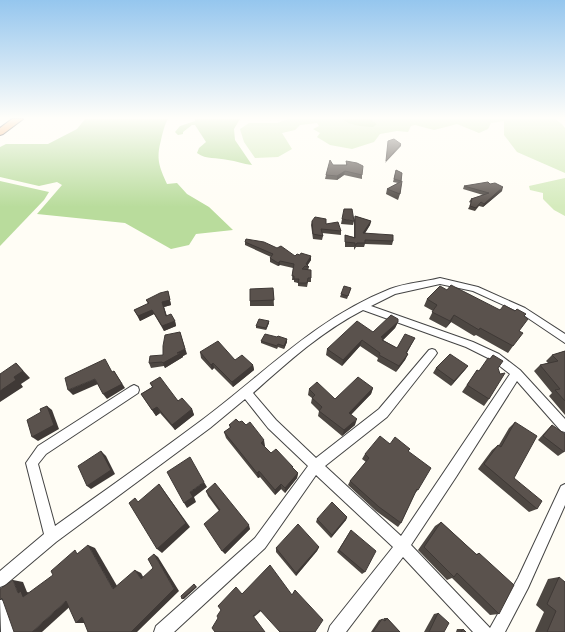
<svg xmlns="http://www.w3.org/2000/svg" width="565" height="632" viewBox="0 0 565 632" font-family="Bitter,serif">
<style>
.green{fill:#d5ebbd}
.forest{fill:#b9dc9c}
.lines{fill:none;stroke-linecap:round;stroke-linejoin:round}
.street-casing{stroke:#444;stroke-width:2}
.highway-casing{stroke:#222;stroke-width:2}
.street{fill:#fff;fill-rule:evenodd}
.highway{fill:#f5a25d;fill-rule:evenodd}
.wall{fill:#4d4742}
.shaded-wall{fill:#3f3936}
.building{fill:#5a524d;stroke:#3f3936}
</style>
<rect width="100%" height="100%" fill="#fffdf5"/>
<g class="green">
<polygon points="288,119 342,119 343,120 377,124 371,119 555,119 562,124 565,128 565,173 517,152 504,135 504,121 491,123 488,129 479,133 457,124 434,130 415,125 411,126 408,132 397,131 380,134 374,142 352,149 330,145 317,137 320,133 313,129 319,126 317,123 300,125 295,130 282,133 292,149 278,157 255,158 244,142 240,129 249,123 277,123"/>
<polygon points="565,178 565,216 554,210 543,199 543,193 530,190 529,186"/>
</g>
<g class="forest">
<path d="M85,119H168C164,126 163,132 161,140C156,159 159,166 167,184L177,183L187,194L209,207L233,230L196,234L189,245L171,249L125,223L37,214L62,185L57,182L39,186L0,177V147L6,144H48L77,129Z"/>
<path d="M189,119H240L234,129L235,140L252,165C243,164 236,161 228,160C216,157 207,160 197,153L199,148L206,142L195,125H192L183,132V134L178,135L175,132L180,126L195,121V119Z"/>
<path d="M342,119H371L377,124L373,127C362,126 350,126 342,119Z"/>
<polygon points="0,181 49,192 44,200 0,246"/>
</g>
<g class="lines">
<g class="street-casing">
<g id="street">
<path d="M440,278L478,287L525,308L565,334V343L519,312L473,291L440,284L395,294L371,306L473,342L499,354L520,370L565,419V432L561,431L517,381L456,477L411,545L490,628L518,578L561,486L565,484V505L528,588L505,632H473L403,557L346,632H328L330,626L393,547L316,475L265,548L174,632H154L156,626L255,538L308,466L268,428L245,399L210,428L56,542L5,585L0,587V571L44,534L26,463L38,446L130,387L134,385L138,387L139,390L138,393L46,454L38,464L55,526C104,491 154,456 202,420C265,373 315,319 390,289C405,283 424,282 440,278ZM363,310L466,347L492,360L510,374L401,536L325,466L387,417L435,356L437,353L435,350L432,349L429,350L379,409L316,458L276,420L253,393C288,362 322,331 363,310Z"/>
<polygon points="0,599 5,602 17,632 1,632"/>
</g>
</g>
<g class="highway-casing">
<polygon id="highway" points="12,119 23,119 3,134 0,135 0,128"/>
</g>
<use href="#street" class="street"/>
<use href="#highway" class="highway"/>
</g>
<g class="wall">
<polygon points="346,161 362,175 362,179 344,175 337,180 325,179 326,175 333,165 346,165"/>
<polygon points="396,170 402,173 400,194 398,200 386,194 387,189 398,183 393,182"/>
<polygon points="490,184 502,191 483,207 479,206 475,211 468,209 471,203 469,202 471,199 483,195 463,189 464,186"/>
<polygon points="355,216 371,221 370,225 365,233 393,241 392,245 365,244 364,247 356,247 354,250 354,247 345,247 345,235 354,237 354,220"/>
<polygon points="342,219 354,221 353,225 341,224"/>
<polygon points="312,221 326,224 341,231 341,235 322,233 323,236 322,240 313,239 311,225"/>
<polygon points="245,242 295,256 300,255 311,256 311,260 307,266 309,267 308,270 311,270 311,282 308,282 307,287 298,286 298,283 294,282 294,280 292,280 293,268 280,265 278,266 270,262 270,258 271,257 245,245"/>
<polygon points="273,288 274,306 250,306 250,301"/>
<polygon points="351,288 347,299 340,297 341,294"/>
<polygon points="447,290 500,310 524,316 513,346 508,353 476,335 474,336 451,322 446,328 429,319 433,311 424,306 427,299"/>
<polygon points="169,296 171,305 164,307 167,316 175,321 176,326 164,331 154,314 140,321 134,310 148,304 146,300"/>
<polygon points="269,321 269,323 266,330 256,328 256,326"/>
<polygon points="398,322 395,328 383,340 397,348 415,338 407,353 408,354 405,360 396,372 377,361 378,358 360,346 342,366 326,355 327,349 373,332"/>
<polygon points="277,337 287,339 287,342 284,349 278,347 277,349 261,343 261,341"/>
<polygon points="565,351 565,415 549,396 552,393 534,371 540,365 548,363 546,361 552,355"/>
<polygon points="200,352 235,360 253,365 254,370 233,387 214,368 212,370 201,358"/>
<polygon points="187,354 183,356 183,357 165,368 164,366 151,368 149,363"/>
<polygon points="493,355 498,368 489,399 484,406 462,392 477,370 479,371"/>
<polygon points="468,366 464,371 451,386 433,373 436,368"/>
<polygon points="150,383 192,409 194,415 175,430 160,413 156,416 141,394 152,387"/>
<polygon points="373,388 371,394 351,415 355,425 342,436 318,416 319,411 311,403 312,398 308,395 309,389 335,399"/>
<polygon points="239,422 265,446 264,447 271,453 293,468 298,473 297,478 285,493 281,489 275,495 260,477 258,478 226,438 224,432 230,428 229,425"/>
<polygon points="515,422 514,478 537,509 529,512 478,469 492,450 498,445 499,445 509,428"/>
<polygon points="552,425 564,452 558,456 538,440 547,430"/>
<polygon points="390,444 408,451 418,490 415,493 401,523 398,527 376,511 348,485 350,481 366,462 362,459 365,454"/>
<polygon points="206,491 250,529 225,554 219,511 208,496"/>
<polygon points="347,517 346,520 331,538 316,522 317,519"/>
<polygon points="441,522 476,554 479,553 499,614 490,615 452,578 447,580 418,550 435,526"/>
<polygon points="351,530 365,572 362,574 337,552"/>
<polygon points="319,547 317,551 296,576 276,552 276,548"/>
<polygon points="559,577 565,632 535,632 544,612 536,605 548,579"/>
<polygon points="438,613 444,632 424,632 434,614"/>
<polygon points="384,618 387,618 400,632 371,632 379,620 382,619 383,620"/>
<polygon points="457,629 463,629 466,632 456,632"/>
</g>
<g class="shaded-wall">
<polygon points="401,144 401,146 385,163 386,161"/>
<polygon points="345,171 344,175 337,180 337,176"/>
<polygon points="503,187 502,191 483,207 484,204"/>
<polygon points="371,221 370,225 362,238 363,233"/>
<polygon points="311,256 311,260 307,266 306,264"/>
<polygon points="280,261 280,265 278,266 278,263"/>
<polygon points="168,291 171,305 164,307 168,321 162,302"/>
<polygon points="152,310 154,314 140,321 138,316"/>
<polygon points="454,315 451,322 446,328 450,321"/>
<polygon points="175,321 176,326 164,331 162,326"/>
<polygon points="269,321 269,323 266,330 266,328"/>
<polygon points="398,322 395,328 383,340 381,337"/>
<polygon points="180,332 187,354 183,356 183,357 165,368 163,363"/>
<polygon points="287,339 287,342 284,349 284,346"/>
<polygon points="362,340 360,346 342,366 343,360"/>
<polygon points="408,354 405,360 396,372 399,366"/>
<polygon points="16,363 30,378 21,384 23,387 0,402 0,391 14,377"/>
<polygon points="213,363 214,368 212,370 211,365"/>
<polygon points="253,365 254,370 233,387 232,382"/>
<polygon points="468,366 464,371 451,386 454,381"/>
<polygon points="114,371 125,388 107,399 103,394"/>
<polygon points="95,379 98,384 73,395 68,390"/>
<polygon points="373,388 371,394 347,418 349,413"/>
<polygon points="47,406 52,410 59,429 38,441 32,437"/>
<polygon points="157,407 160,413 156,416 152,410"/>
<polygon points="192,409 194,415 175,430 172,425"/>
<polygon points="357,419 355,425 342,436 344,430"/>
<polygon points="264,440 265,446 262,449 261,443"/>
<polygon points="101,451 106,456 115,474 91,489 87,486"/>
<polygon points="259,471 260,477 258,478 257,473"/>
<polygon points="298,473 297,478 285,493 285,488"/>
<polygon points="204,482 207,487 194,497 196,502 187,508 184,503 190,492"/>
<polygon points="159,484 190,527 162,553 157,549"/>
<polygon points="281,484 281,489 275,495 275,490"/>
<polygon points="347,517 346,520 331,538 332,535"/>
<polygon points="249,525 250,529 225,554 222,551"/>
<polygon points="88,545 95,548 120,591 113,589"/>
<polygon points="319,547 317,551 296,576 296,573"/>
<polygon points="154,554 158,557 179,591 137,632 131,632 174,589"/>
<polygon points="135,570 141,573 146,582 141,579"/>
<polygon points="13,580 23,582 27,592 31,593 23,597 18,593"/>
<polygon points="194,584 197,587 184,599 182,599"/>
<polygon points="66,601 75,602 42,632 32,632"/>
<polygon points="260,610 261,611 254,617 265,632 253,616"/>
<polygon points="82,617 85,623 76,623"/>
</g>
<g class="building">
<polygon points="394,139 401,144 386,161 388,141"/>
<polygon points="330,160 333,165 347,165 346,161 357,163 363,166 362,175 345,171 337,176 326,175"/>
<polygon points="396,170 402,173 401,181 394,179"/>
<polygon points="402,181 400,194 387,189"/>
<polygon points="488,182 490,184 495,183 503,187 484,204 481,202 476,208 470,206 472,199 471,199 489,193 464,186"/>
<polygon points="344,209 352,209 354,221 342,219"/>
<polygon points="355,216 371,221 363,233 393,235 393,241 365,240 365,243 357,243 355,246 355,243 345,242 345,235 355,238"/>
<polygon points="315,217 326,219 326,224 338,222 341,231 321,229 323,236 313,234 312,221"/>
<polygon points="246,239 264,242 277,248 281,246 295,256 297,254 300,255 301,253 311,256 306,264 309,267 305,266 302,269 311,270 311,278 308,278 307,283 298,283 299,279 294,279 294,276 292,276 294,264 280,261 278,263 270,258 273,254 245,242"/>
<polygon points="451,285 500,310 504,305 515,311 517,309 526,314 524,316 528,319 519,331 523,333 513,346 480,328 479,330 454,315 450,321 432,312 437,305 427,299 440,286 447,290"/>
<polygon points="344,286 351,288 348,296 341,294"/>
<polygon points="273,288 274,300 250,301 250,289"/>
<polygon points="168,291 170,300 162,302 166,316 171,314 175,321 162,326 152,310 138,316 134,310 149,303 146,300 160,293"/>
<polygon points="391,315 398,319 398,322 381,337 383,338 382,340 397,348 405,334 415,338 406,353 408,354 399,366 379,355 380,353 362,340 343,360 327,349 357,321 373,332"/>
<polygon points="259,319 269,321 266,328 256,326"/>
<polygon points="180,332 185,349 177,353 181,353 163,363 162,362 149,363 150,356 163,355 163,346 165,335"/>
<polygon points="265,334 277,337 278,336 287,339 284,346 278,344 277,346 261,341"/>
<polygon points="218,341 235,360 242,355 253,365 232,382 213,363 211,365 200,352"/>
<polygon points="565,351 565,401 555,390 560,389 540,365 558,361 552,355"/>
<polygon points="450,354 468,366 454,381 436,368"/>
<polygon points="493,355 503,361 498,368 500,374 505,373 489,399 467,385 477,370 479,371 488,358 490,359"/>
<polygon points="105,359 112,372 114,371 122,384 103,394 95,379 68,390 65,378"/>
<polygon points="16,363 23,371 14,377 16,380 0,391 0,374"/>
<polygon points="160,377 178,401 182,398 192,409 172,425 157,407 152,410 141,394 153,387 150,383"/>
<polygon points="358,377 373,388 349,413 357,419 344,430 319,411 322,407 312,398 315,395 309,389 317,382 335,399"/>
<polygon points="47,406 54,425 32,437 27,420 41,412 40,409"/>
<polygon points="236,419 239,422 242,421 246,425 250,422 264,440 261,443 271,453 276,449 293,467 292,467 298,473 285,488 281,484 275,490 259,471 257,473 224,432 231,427 229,425"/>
<polygon points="515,422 537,436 514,478 542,501 537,509 484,464 498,445 501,447"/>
<polygon points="552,425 565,434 565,450 564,452 543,436"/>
<polygon points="380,436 390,444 395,437 410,449 408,451 431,468 418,490 417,489 401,523 379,507 350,481 369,458 365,454"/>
<polygon points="101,451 111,470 87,486 78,466"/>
<polygon points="190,457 204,482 190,492 193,497 184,503 167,472"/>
<polygon points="215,483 249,525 222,551 204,524 220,510 206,491"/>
<polygon points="159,484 186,523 157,549 129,503 135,498 138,502"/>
<polygon points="332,502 347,517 332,535 317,519"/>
<polygon points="441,522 477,555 479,553 514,585 499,614 457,573 454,577 424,547"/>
<polygon points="298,524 319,547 296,573 276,548"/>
<polygon points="351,530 376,551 365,572 339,550"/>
<polygon points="88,545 113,589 135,570 141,579 153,568 148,559 154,554 174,589 131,632 88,632 82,617 76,623 66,601 32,632 14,632 2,598 0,600 0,589 13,580 18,593 21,591 23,597 53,575 51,571 75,550 77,554"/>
<polygon points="270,565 292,595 295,590 323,620 315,632 280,632 260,610 253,616 265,632 215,632 212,628 218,618 217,616 221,610 218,606 236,587 242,594"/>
<polygon points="559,577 565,582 565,632 547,632 556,611 547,604"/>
<polygon points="194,584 196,587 182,599 181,596"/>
<polygon points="438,613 449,623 444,632 429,632"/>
<polygon points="387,618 400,632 373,632 382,619 385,621"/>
<polygon points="463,629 466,632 461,632"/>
</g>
<linearGradient id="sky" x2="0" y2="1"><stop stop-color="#95c6ee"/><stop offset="0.57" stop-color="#fffefa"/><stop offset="1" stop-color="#fffefa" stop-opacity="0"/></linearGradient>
<rect width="565" height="207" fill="url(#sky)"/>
</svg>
